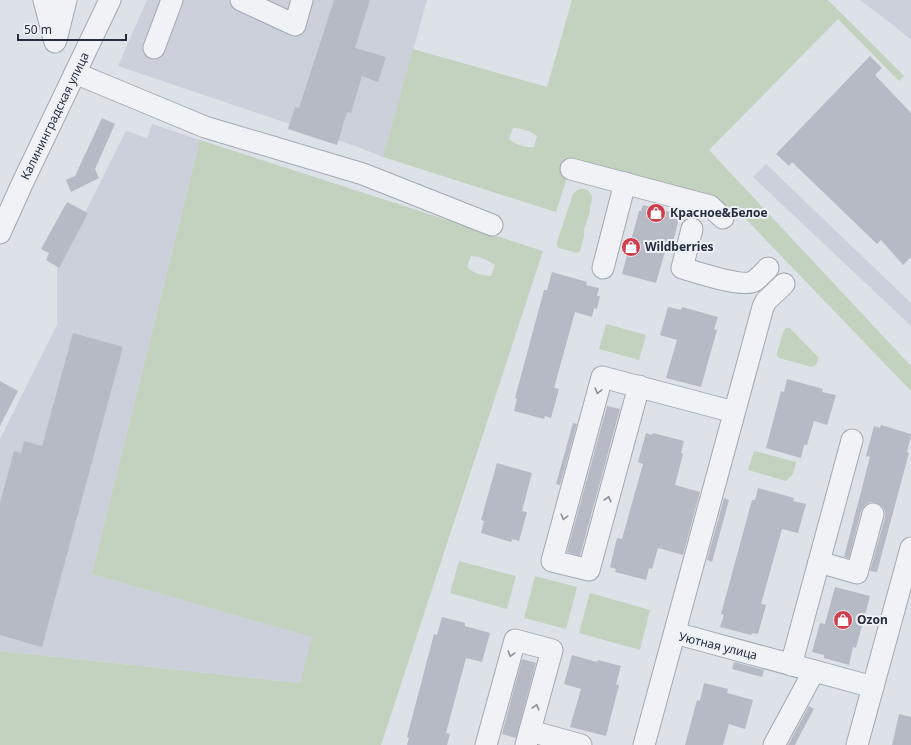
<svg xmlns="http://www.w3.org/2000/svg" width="911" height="745" viewBox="0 0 911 745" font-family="'Noto Sans',sans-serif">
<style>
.built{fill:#cbd0da}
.green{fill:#c2d2be;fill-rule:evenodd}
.building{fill:#b5bac4}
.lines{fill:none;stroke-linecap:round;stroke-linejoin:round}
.minor-casing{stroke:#a2a8b2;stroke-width:23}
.minor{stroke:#f0f2f6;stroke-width:21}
.oneway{stroke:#8b909a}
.labels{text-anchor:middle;stroke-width:4;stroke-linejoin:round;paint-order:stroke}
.street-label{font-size:12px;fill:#262e3e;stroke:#edf0f5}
.poi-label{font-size:12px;font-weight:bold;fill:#262e3e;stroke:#edf0f5;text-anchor:start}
</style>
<rect width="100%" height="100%" fill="#dde1e8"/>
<g class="built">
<polygon points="147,0 427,0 383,157 358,147 118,66"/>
<polygon points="860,0 911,0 911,40 893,25"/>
<polygon points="152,124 200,140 92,574 313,637 300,683 0,651 0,439 57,325 57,268 126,131 147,138"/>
<polygon points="766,164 911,303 911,326 753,177"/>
</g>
<g class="green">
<path d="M572,0H828L904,76L899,81L838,19L709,150L911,366V391L739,212L571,165L556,212L383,157L413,49L547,87ZM513,128C521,128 531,131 537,136L534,147C526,148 516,145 509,139Z"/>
<path d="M200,140L543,251L381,745H0V651L300,683L312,637L92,574ZM471,256C479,256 488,260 495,265L491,276C482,276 473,273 467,267Z"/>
<polygon points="580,189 584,189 588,190 592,196 592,200 590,207 590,212 584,229 584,236 580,251 577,253 559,248 557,246 557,242 573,194 576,191"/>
<polygon points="606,324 646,335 639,360 599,349"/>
<path d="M786,328H790L818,357C818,362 817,365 812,367L779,358L777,356V353L783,332Z"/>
<polygon points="754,451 796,462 793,474 786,481 748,470"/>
<polygon points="459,561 516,576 507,609 450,593"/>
<polygon points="535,576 577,587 566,629 524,618"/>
<polygon points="590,593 650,610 640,650 579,633"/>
</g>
<g class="building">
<polygon points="334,0 370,0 355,48 386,57 378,82 362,76 351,113 347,112 337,145 288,129 295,107 299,108"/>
<polygon points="870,56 882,68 875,75 911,113 911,257 903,265 881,240 877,244 792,162 789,166 776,154"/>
<polygon points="102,118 115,124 95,169 99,178 71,192 66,180 75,176"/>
<polygon points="67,202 88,213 59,268 46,260 49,253 41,249"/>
<polygon points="643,205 674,213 673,216 679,218 672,246 667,245 656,283 622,274 639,211 641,211"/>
<polygon points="552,272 587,282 586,285 599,288 597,296 600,296 597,309 594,308 592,317 575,312 554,388 559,389 551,418 545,416 544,419 514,411 517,399 515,398 544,290 547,290"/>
<polygon points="668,307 681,310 682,307 718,317 714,329 717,330 701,387 666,378 677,340 660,335"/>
<polygon points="73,333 123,347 42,647 0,635 0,503 14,451 21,453 24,441 42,446"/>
<polygon points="787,379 823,389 822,392 836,395 827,425 814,421 807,445 804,445 801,458 766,448 781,391 784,392"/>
<polygon points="0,381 18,391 0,426"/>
<polygon points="607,406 620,409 580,556 567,552"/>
<polygon points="573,423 577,424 560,485 556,484"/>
<polygon points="881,425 911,434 911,436 907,452 909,453 877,572 870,571 885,517 885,511 882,506 876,503 870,502 864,506 861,511 849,558 844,557 870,457 866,456 874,426 880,428"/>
<polygon points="646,433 652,435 653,433 684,441 681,453 683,454 675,485 700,492 683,555 658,548 652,569 649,568 646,580 615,572 616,569 610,567 617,538 622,539 643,464 638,462"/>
<polygon points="497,463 532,473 522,511 527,512 519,541 512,539 511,542 481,533 484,521 481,520"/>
<polygon points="758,488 794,498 793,501 806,504 798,533 782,529 761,604 766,605 758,634 752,633 751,635 720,627 724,615 721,614 752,500 755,500"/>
<polygon points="724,498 729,500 712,562 707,560"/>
<polygon points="835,587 870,596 856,648 853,647 849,665 824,658 824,655 812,652 820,623 825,624"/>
<polygon points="442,617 465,623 465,626 490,633 482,662 466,658 446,733 450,734 447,745 407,745 409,738 407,737 434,634 437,635"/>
<polygon points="572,655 597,662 598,660 621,666 616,684 619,685 606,736 570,727 581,689 564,684"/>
<polygon points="522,659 536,663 516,738 502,734"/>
<polygon points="734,662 764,670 762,677 732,669"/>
<polygon points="704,683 728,689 727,693 753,700 745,729 729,724 723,745 685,745 697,700 700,701"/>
<polygon points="809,706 814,709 802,731 795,745 788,745"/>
<polygon points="899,714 911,717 911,745 892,745"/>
</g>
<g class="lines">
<g class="minor-casing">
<g id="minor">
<polyline points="44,0 55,42"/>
<polyline points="241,0 295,25 302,0"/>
<polyline points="56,40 66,0"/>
<polyline points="154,48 172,0"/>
<polyline points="75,73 205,127 363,174 492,225"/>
<polyline points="571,169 710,206 723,218"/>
<path d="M692,229L682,268C696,272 743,288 754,281C759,278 764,272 768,268"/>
<polyline points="0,233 22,184 110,0"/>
<polyline points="603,268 625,183"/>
<polyline points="639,386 589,570 552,561 602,377 734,412"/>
<polyline points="819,562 857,573 873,514"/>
<polyline points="675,633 873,687"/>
<polyline points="791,665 852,440"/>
<polyline points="530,731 581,745"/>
<polyline points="486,745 515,640 552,650 526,745"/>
<polyline points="644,745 763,307 766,301 784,284"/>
<polyline points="774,745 814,671"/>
<polyline points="857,745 911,548"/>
</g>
</g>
<use href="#minor" class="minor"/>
</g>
<defs><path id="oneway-chevron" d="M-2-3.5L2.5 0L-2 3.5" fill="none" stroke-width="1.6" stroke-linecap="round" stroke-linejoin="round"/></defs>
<g class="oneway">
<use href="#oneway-chevron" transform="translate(598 391) rotate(105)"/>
<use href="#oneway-chevron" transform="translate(608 499) rotate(-75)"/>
<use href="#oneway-chevron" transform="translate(564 517) rotate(105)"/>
<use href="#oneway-chevron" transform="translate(511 654) rotate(105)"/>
<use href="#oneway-chevron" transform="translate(536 707) rotate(-75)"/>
</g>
<defs>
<g id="shop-disc" transform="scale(1)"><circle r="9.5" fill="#d03e4c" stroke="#edf0f5"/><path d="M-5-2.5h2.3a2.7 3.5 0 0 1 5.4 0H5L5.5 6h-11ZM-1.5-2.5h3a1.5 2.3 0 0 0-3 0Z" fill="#fff"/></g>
</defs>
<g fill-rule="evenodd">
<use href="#shop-disc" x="656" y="213"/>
<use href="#shop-disc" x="631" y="247"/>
<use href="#shop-disc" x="843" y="620"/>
</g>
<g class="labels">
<g class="street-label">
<text transform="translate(55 116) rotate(-64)" y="4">Калининградская улица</text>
<text transform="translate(718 646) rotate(14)" y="4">Уютная улица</text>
</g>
<g class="poi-label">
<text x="670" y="217">Красное&amp;Белое</text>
<text x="645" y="251">Wildberries</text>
<text x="857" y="624">Ozon</text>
</g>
</g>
<path d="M18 34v6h108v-6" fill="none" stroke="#262e3e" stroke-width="2"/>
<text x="24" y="34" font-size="12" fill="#262e3e" stroke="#edf0f5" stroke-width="3" paint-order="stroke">50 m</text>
</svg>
